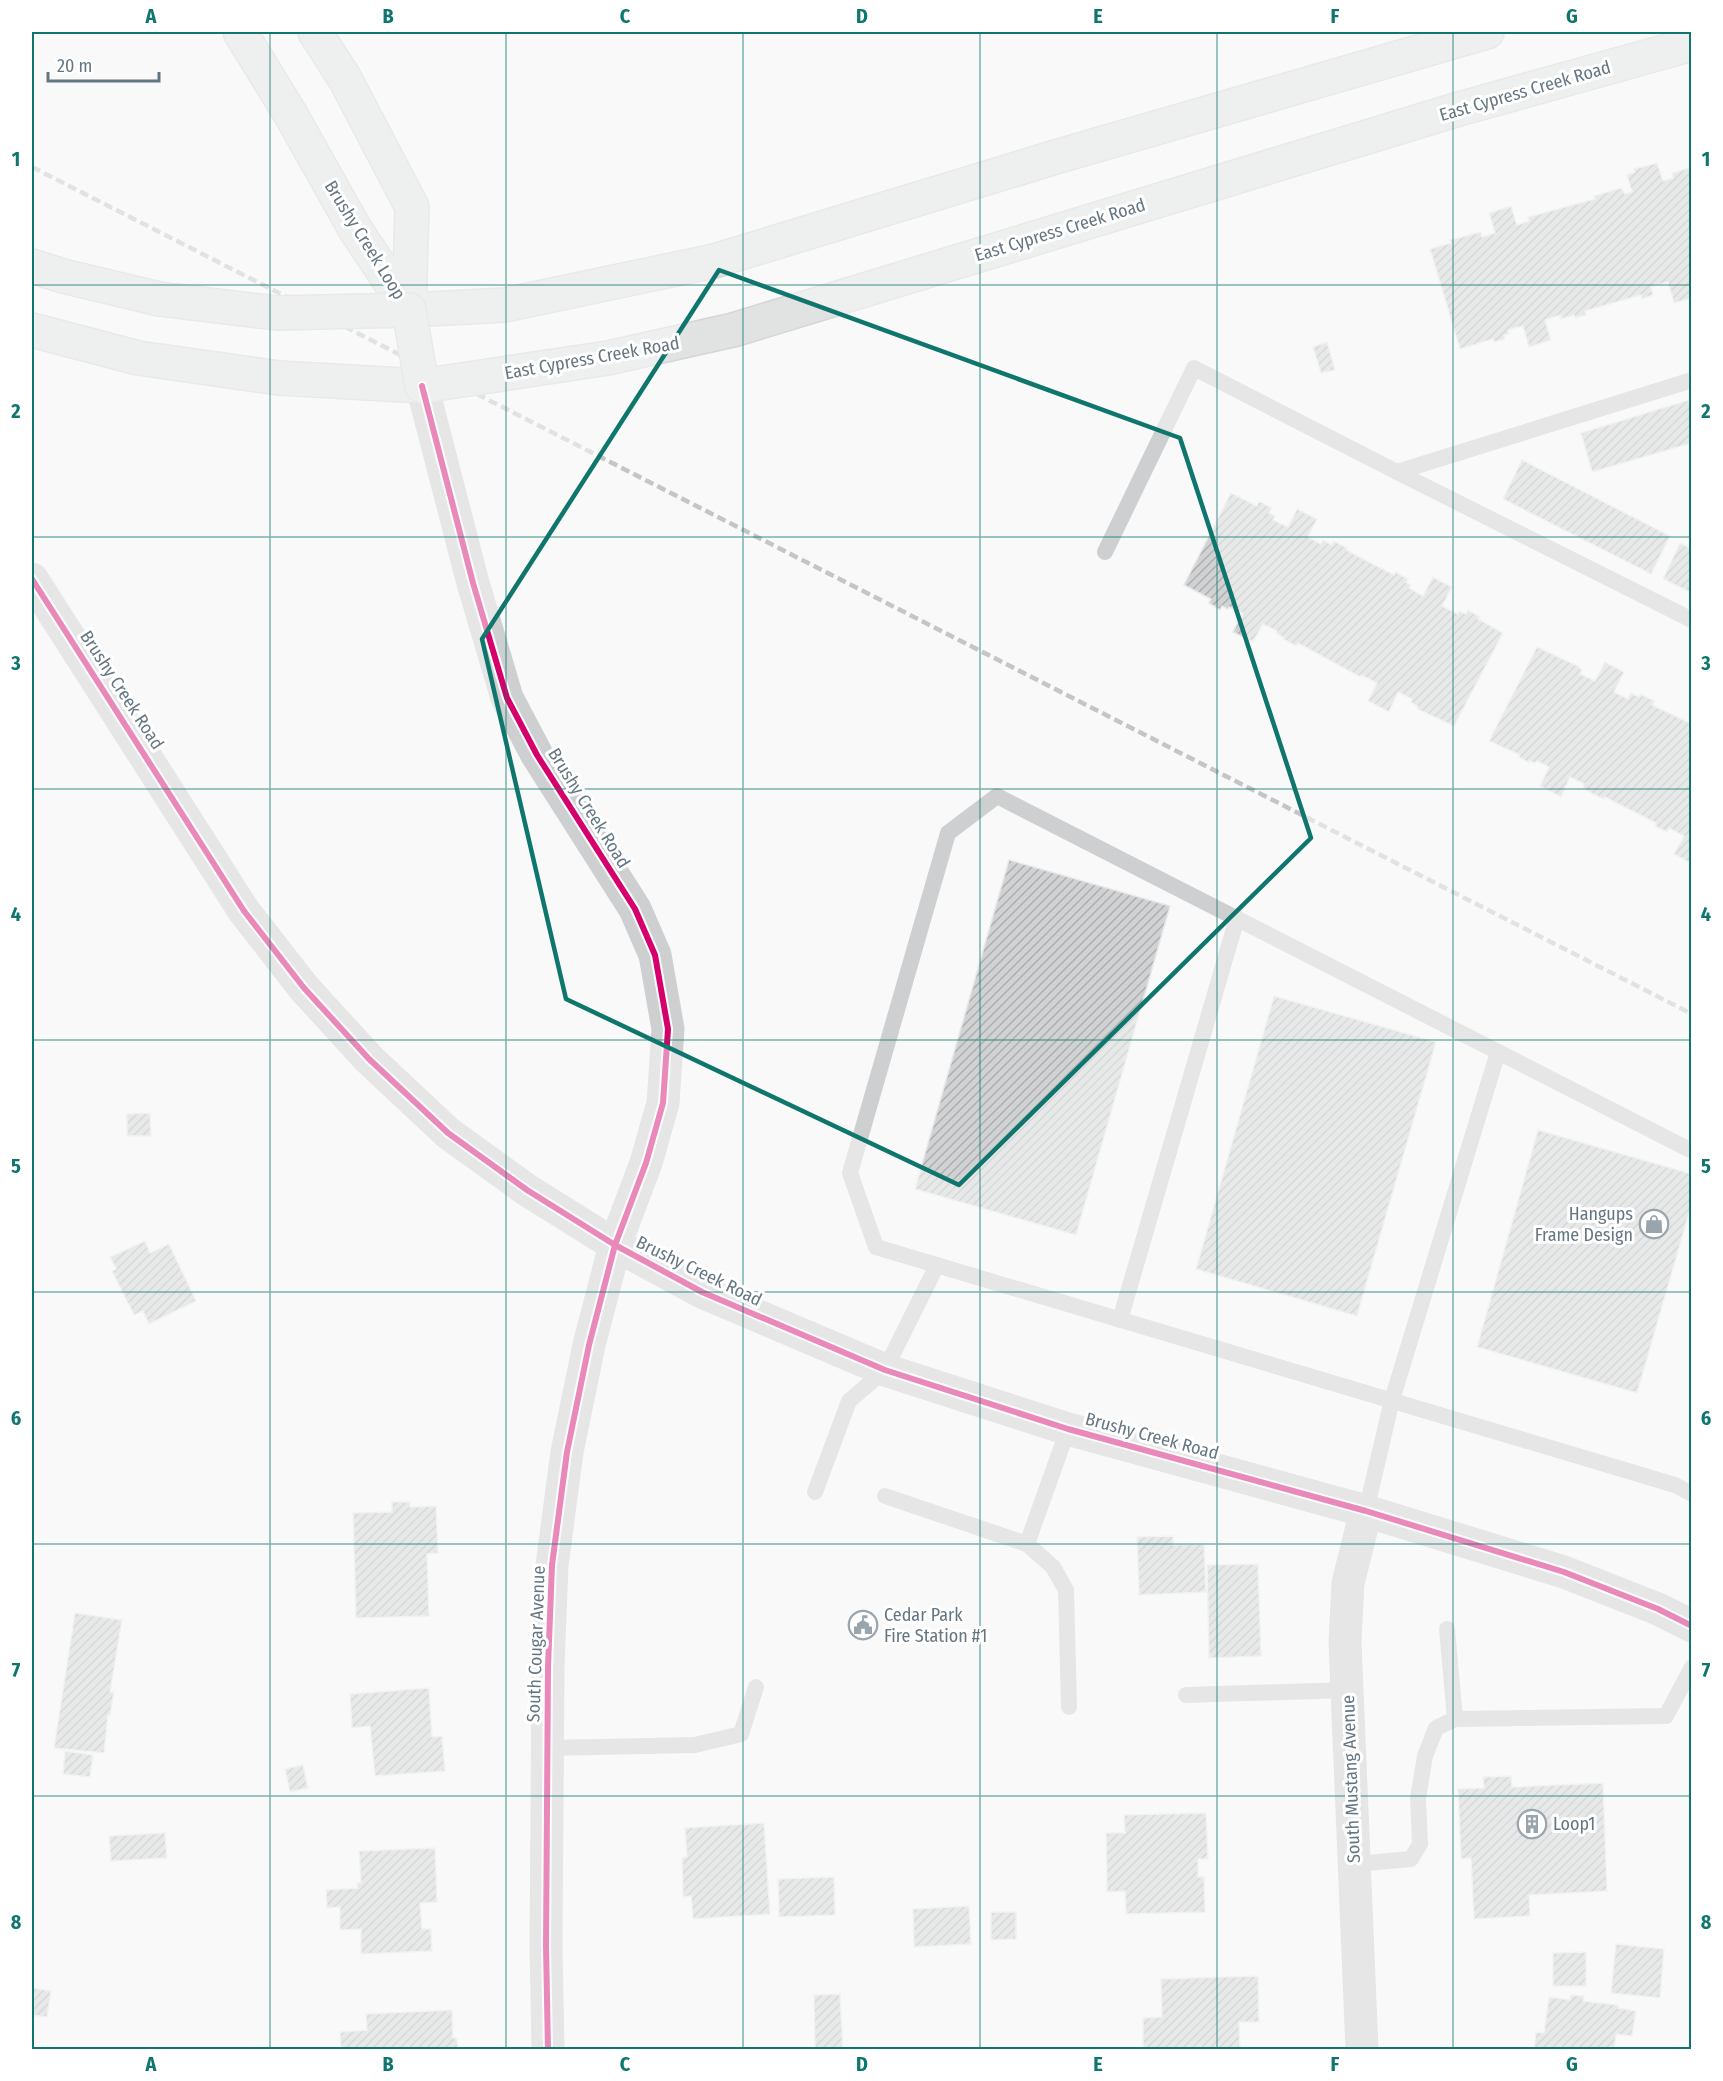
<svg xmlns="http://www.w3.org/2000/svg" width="1723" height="2081" viewBox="0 0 1723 2081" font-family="'Fira Sans Condensed',sans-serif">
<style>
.building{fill:url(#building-hatch);stroke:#e8e8e8;stroke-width:1.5}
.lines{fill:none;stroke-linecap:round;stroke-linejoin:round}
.secondary-casing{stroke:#d5d6d7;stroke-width:36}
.service{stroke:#cecfd0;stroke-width:16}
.minor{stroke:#cecfd0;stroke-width:33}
.tertiary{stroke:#cecfd0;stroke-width:33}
.secondary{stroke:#e1e2e2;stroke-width:33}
.rail{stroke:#c3c5c6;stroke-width:4.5;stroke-dasharray:9 4.5;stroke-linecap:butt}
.secondary-bridge-casing{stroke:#d5d6d7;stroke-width:36;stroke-linecap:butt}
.secondary-bridge{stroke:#e1e2e2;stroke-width:33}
.cycleway-casing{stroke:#fff;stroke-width:10}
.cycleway{stroke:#d6006c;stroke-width:6}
.marked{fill:none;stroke:#0f766e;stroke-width:4.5;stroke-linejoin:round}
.grid{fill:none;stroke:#0f766e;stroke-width:1.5;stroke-opacity:0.55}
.labels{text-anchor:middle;stroke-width:6;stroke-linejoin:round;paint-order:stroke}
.street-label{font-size:18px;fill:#657683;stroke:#fff}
.poi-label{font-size:18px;fill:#657683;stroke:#fff;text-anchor:start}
.neatline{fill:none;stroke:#0f766e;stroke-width:2}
.grid-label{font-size:20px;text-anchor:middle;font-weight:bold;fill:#0f766e}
</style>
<defs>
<pattern id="building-hatch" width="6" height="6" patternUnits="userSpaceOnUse" patternTransform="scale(1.5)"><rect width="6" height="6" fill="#d0d2d3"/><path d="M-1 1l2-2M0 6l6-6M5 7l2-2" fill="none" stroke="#acafb1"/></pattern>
</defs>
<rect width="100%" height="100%" fill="#f9f9f9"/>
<g class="building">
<polygon points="1657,163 1663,181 1673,178 1672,173 1692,167 1692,276 1689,276 1692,283 1692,298 1674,303 1668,282 1651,287 1653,295 1642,299 1641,295 1585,311 1586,315 1575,318 1574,315 1561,319 1560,315 1545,320 1551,340 1529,347 1523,326 1508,330 1509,334 1504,335 1505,339 1494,342 1493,339 1460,349 1430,249 1451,243 1450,240 1481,232 1482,237 1495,233 1489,213 1511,206 1517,225 1529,221 1528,217 1595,199 1594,196 1621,188 1625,194 1632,192 1627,175 1635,172 1634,169"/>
<polygon points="1327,342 1335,370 1321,373 1313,347"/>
<polygon points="1692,399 1692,443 1592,472 1581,433"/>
<polygon points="1522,460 1670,536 1651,574 1503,499"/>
<polygon points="1231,493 1257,506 1259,501 1272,508 1269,513 1275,516 1273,520 1288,527 1297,509 1317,519 1308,537 1321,544 1323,540 1332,545 1334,541 1347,548 1346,550 1394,575 1396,572 1408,579 1406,582 1411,585 1409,588 1423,596 1433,577 1452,587 1442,606 1458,614 1459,611 1466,614 1468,610 1480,617 1478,619 1503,633 1454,726 1417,709 1418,707 1411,702 1412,699 1398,692 1389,712 1368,701 1377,683 1361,675 1360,677 1298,643 1296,646 1283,639 1284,638 1276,633 1277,631 1263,624 1253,642 1233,632 1243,613 1229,607 1228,609 1222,606 1220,610 1209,603 1211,599 1184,585"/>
<polygon points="1680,543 1692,549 1692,593 1663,579"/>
<polygon points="1537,647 1578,666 1582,670 1580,674 1595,681 1605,662 1624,672 1614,692 1628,699 1631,693 1639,697 1640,694 1655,701 1652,705 1692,724 1692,864 1674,854 1684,836 1669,828 1667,832 1655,826 1656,823 1605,797 1604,799 1593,794 1583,788 1584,784 1570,777 1561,797 1540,786 1549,767 1537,761 1535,763 1529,761 1529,763 1519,757 1520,755 1489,741"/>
<polygon points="1009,860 1170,906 1076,1235 915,1189"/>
<polygon points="1274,996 1436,1042 1357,1316 1196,1269"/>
<polygon points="150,1113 151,1136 127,1136 127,1114"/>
<polygon points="1538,1130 1692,1174 1692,1203 1637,1393 1477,1347"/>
<polygon points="145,1241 150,1253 169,1244 196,1301 149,1324 143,1311 134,1315 112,1271 116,1269 110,1257"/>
<polygon points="392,1502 410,1502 410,1507 436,1506 438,1553 427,1554 429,1616 356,1618 353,1513 392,1512"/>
<polygon points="1173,1536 1173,1545 1204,1544 1206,1592 1139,1595 1137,1537"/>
<polygon points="1258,1564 1261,1656 1209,1658 1207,1565"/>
<polygon points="75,1613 122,1620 110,1692 114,1692 110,1715 108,1715 104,1753 54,1748"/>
<polygon points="429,1688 432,1737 442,1736 445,1771 375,1776 370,1726 352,1728 350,1694"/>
<polygon points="65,1751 93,1755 90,1777 63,1774"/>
<polygon points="303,1765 308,1788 290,1792 285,1769"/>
<polygon points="1511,1776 1512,1787 1603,1783 1607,1891 1529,1895 1530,1916 1474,1919 1471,1858 1461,1859 1458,1789 1484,1788 1483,1777"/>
<polygon points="1206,1813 1208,1859 1198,1859 1198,1877 1204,1877 1205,1912 1126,1914 1125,1891 1107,1892 1106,1833 1125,1833 1124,1815"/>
<polygon points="764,1823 770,1914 693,1919 691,1896 683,1897 682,1858 687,1857 685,1828"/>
<polygon points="165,1833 167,1858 111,1861 109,1836"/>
<polygon points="435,1848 437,1902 420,1903 422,1929 431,1929 432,1951 361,1954 361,1929 340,1930 340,1907 327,1908 326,1890 358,1888 357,1883 361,1883 359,1851"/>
<polygon points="834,1877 835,1915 779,1917 778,1879"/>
<polygon points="969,1906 971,1944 914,1947 913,1909"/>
<polygon points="991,1912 1016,1912 1016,1939 991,1940"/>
<polygon points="1616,1944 1664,1949 1660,1998 1611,1993"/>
<polygon points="1586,1952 1586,1986 1553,1986 1553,1953"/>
<polygon points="1258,1976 1259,2022 1239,2022 1240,2050 1143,2050 1143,2018 1162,2017 1161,1979"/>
<polygon points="32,1988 51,1991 47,2017 32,2015"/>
<polygon points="840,1994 843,2050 815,2050 814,1995"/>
<polygon points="1571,1995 1584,1996 1583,2001 1618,2005 1618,2008 1636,2011 1632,2036 1616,2034 1614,2050 1534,2050 1536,2032 1544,2033 1549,1997 1570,2000"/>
<polygon points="452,2010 453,2038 457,2038 458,2050 341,2050 340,2032 367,2030 366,2014"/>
</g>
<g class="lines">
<g class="secondary-casing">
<g id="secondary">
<polyline points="240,32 291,115 355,229 409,310"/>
<polyline points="315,32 345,79 412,207 409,310"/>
<polyline points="32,266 63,276 159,299"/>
<polyline points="409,310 505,305 714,261 1059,156 1487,32"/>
<polyline points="32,330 138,358 279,378 422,386"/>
<polyline points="608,358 733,330 1459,109 1692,44"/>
</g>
</g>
<g class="service">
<polyline points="1397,472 1692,380"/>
<polyline points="1105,552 1194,368 1397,472 1692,620"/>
<polyline points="1692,1151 997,796 948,833 850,1173 876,1247 1675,1485 1692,1494"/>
<polyline points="1120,1320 1237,918"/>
<polyline points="1068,1429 1027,1544 1053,1567 1066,1590 1069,1707"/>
<polyline points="815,1492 849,1401 885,1370 937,1265"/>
<polyline points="885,1496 1027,1544"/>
<polyline points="1366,1511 1392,1400 1498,1052"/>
<polyline points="1447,1629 1455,1719"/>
<polyline points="1186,1695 1348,1690"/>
<polyline points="548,1748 695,1745 741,1734 756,1687"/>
<polyline points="1355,1864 1411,1859 1420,1844 1418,1798 1425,1756 1436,1728 1455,1719 1666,1716 1692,1667"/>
</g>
<g class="minor">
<polyline points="32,579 244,911 304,988 369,1059 448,1133 527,1190 615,1245"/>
<polyline points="1362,2050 1345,1642 1348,1583 1366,1511"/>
</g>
<g class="tertiary">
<polyline points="422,386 473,583 507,698 537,755 635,909 655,955 668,1029 663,1103 646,1163 615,1245 589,1345 567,1452 552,1565 548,1667 546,1946 548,2050"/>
<polyline points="615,1245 702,1292 885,1370 1068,1429 1366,1511 1564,1572 1658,1609 1692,1626"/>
</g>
<use href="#secondary" class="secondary"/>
<polyline class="rail" points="32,167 1692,1014"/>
<g class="secondary-bridge-casing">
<polyline id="secondary-bridge" points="159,299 277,313 409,310 422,386 608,358"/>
</g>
<use href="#secondary-bridge" class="secondary-bridge"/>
<g class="cycleway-casing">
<g id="cycleway">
<polyline points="422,386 473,583 507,698 537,755 635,909 655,955 668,1029 663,1103 646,1163 615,1245 589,1345 567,1452 552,1565 548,1667 546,1946 548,2050"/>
<polyline points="32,579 244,911 304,988 369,1059 448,1133 527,1190 615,1245 702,1292 885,1370 1068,1429 1366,1511 1564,1572 1658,1609 1692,1626"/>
</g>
</g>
<use href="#cycleway" class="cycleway"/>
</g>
<path d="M0 0H1723V2081H0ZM719,270L1180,438L1311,838L959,1185L566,999L482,639Z" fill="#f9f9f9" fill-opacity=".55" fill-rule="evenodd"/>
<path class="marked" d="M719,270L1180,438L1311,838L959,1185L566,999L482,639Z"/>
<path class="grid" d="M270,32V2050M506,32V2050M743,32V2050M980,32V2050M1217,32V2050M1453,32V2050M32,285H1692M32,537H1692M32,789H1692M32,1040H1692M32,1292H1692M32,1544H1692M32,1796H1692"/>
<defs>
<g id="shop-ring" transform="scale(1.5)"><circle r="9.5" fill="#fff" stroke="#99a4ac" stroke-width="1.5"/><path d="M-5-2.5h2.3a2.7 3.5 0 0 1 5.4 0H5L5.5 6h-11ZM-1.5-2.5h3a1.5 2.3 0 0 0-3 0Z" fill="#99a4ac"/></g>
<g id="civic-ring" transform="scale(1.5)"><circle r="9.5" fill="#fff" stroke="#99a4ac" stroke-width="1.5"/><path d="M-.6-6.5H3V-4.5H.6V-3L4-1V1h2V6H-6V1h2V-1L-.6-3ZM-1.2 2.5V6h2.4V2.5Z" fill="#99a4ac"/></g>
<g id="building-ring" transform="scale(1.5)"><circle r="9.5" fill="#fff" stroke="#99a4ac" stroke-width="1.5"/><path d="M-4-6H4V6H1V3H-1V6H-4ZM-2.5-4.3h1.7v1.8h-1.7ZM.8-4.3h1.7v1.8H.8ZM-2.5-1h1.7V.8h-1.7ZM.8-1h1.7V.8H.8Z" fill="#99a4ac"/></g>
</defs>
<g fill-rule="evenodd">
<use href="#shop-ring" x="1654" y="1224"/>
<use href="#civic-ring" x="863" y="1625"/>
<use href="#building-ring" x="1532" y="1824"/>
</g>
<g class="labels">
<g class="street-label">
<text transform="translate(1525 91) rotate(-16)" y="6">East Cypress Creek Road</text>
<text transform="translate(1060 230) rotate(-17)" y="6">East Cypress Creek Road</text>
<text transform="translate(365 240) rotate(58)" y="6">Brushy Creek Loop</text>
<text transform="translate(592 358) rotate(-10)" y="6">East Cypress Creek Road</text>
<text transform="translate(122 690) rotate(57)" y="6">Brushy Creek Road</text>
<text transform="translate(589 808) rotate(58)" y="6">Brushy Creek Road</text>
<text transform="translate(699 1271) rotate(26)" y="6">Brushy Creek Road</text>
<text transform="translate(1152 1436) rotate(15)" y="6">Brushy Creek Road</text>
<text transform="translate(536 1644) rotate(-88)" y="6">South Cougar Avenue</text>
<text transform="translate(1351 1779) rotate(-92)" y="6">South Mustang Avenue</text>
</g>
<g class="poi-label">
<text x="1633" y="1220" text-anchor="end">Hangups<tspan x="1633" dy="21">Frame Design</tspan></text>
<text x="884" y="1621">Cedar Park<tspan x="884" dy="21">Fire Station #1</tspan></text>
<text x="1553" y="1830">Loop1</text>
</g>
</g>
<rect width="1723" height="2081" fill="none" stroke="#ffffff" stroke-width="66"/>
<path d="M48 72v9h111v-9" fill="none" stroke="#657683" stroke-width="3"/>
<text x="57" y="72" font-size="18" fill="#657683" stroke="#ffffff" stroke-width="4.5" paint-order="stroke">20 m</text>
<rect x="33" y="33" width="1657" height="2015" class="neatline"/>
<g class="grid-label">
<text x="151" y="23">A</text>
<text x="388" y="23">B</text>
<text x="625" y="23">C</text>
<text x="862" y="23">D</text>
<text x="1098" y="23">E</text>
<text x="1335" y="23">F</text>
<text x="1572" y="23">G</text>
<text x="16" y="166">1</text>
<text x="1706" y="166">1</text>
<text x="16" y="418">2</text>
<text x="1706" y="418">2</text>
<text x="16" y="670">3</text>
<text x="1706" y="670">3</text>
<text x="16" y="921">4</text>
<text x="1706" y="921">4</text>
<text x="16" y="1173">5</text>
<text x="1706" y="1173">5</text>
<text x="16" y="1425">6</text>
<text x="1706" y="1425">6</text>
<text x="16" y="1677">7</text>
<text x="1706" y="1677">7</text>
<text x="16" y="1929">8</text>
<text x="1706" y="1929">8</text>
<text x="151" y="2071">A</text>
<text x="388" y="2071">B</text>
<text x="625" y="2071">C</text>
<text x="862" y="2071">D</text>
<text x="1098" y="2071">E</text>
<text x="1335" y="2071">F</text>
<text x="1572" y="2071">G</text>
</g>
</svg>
